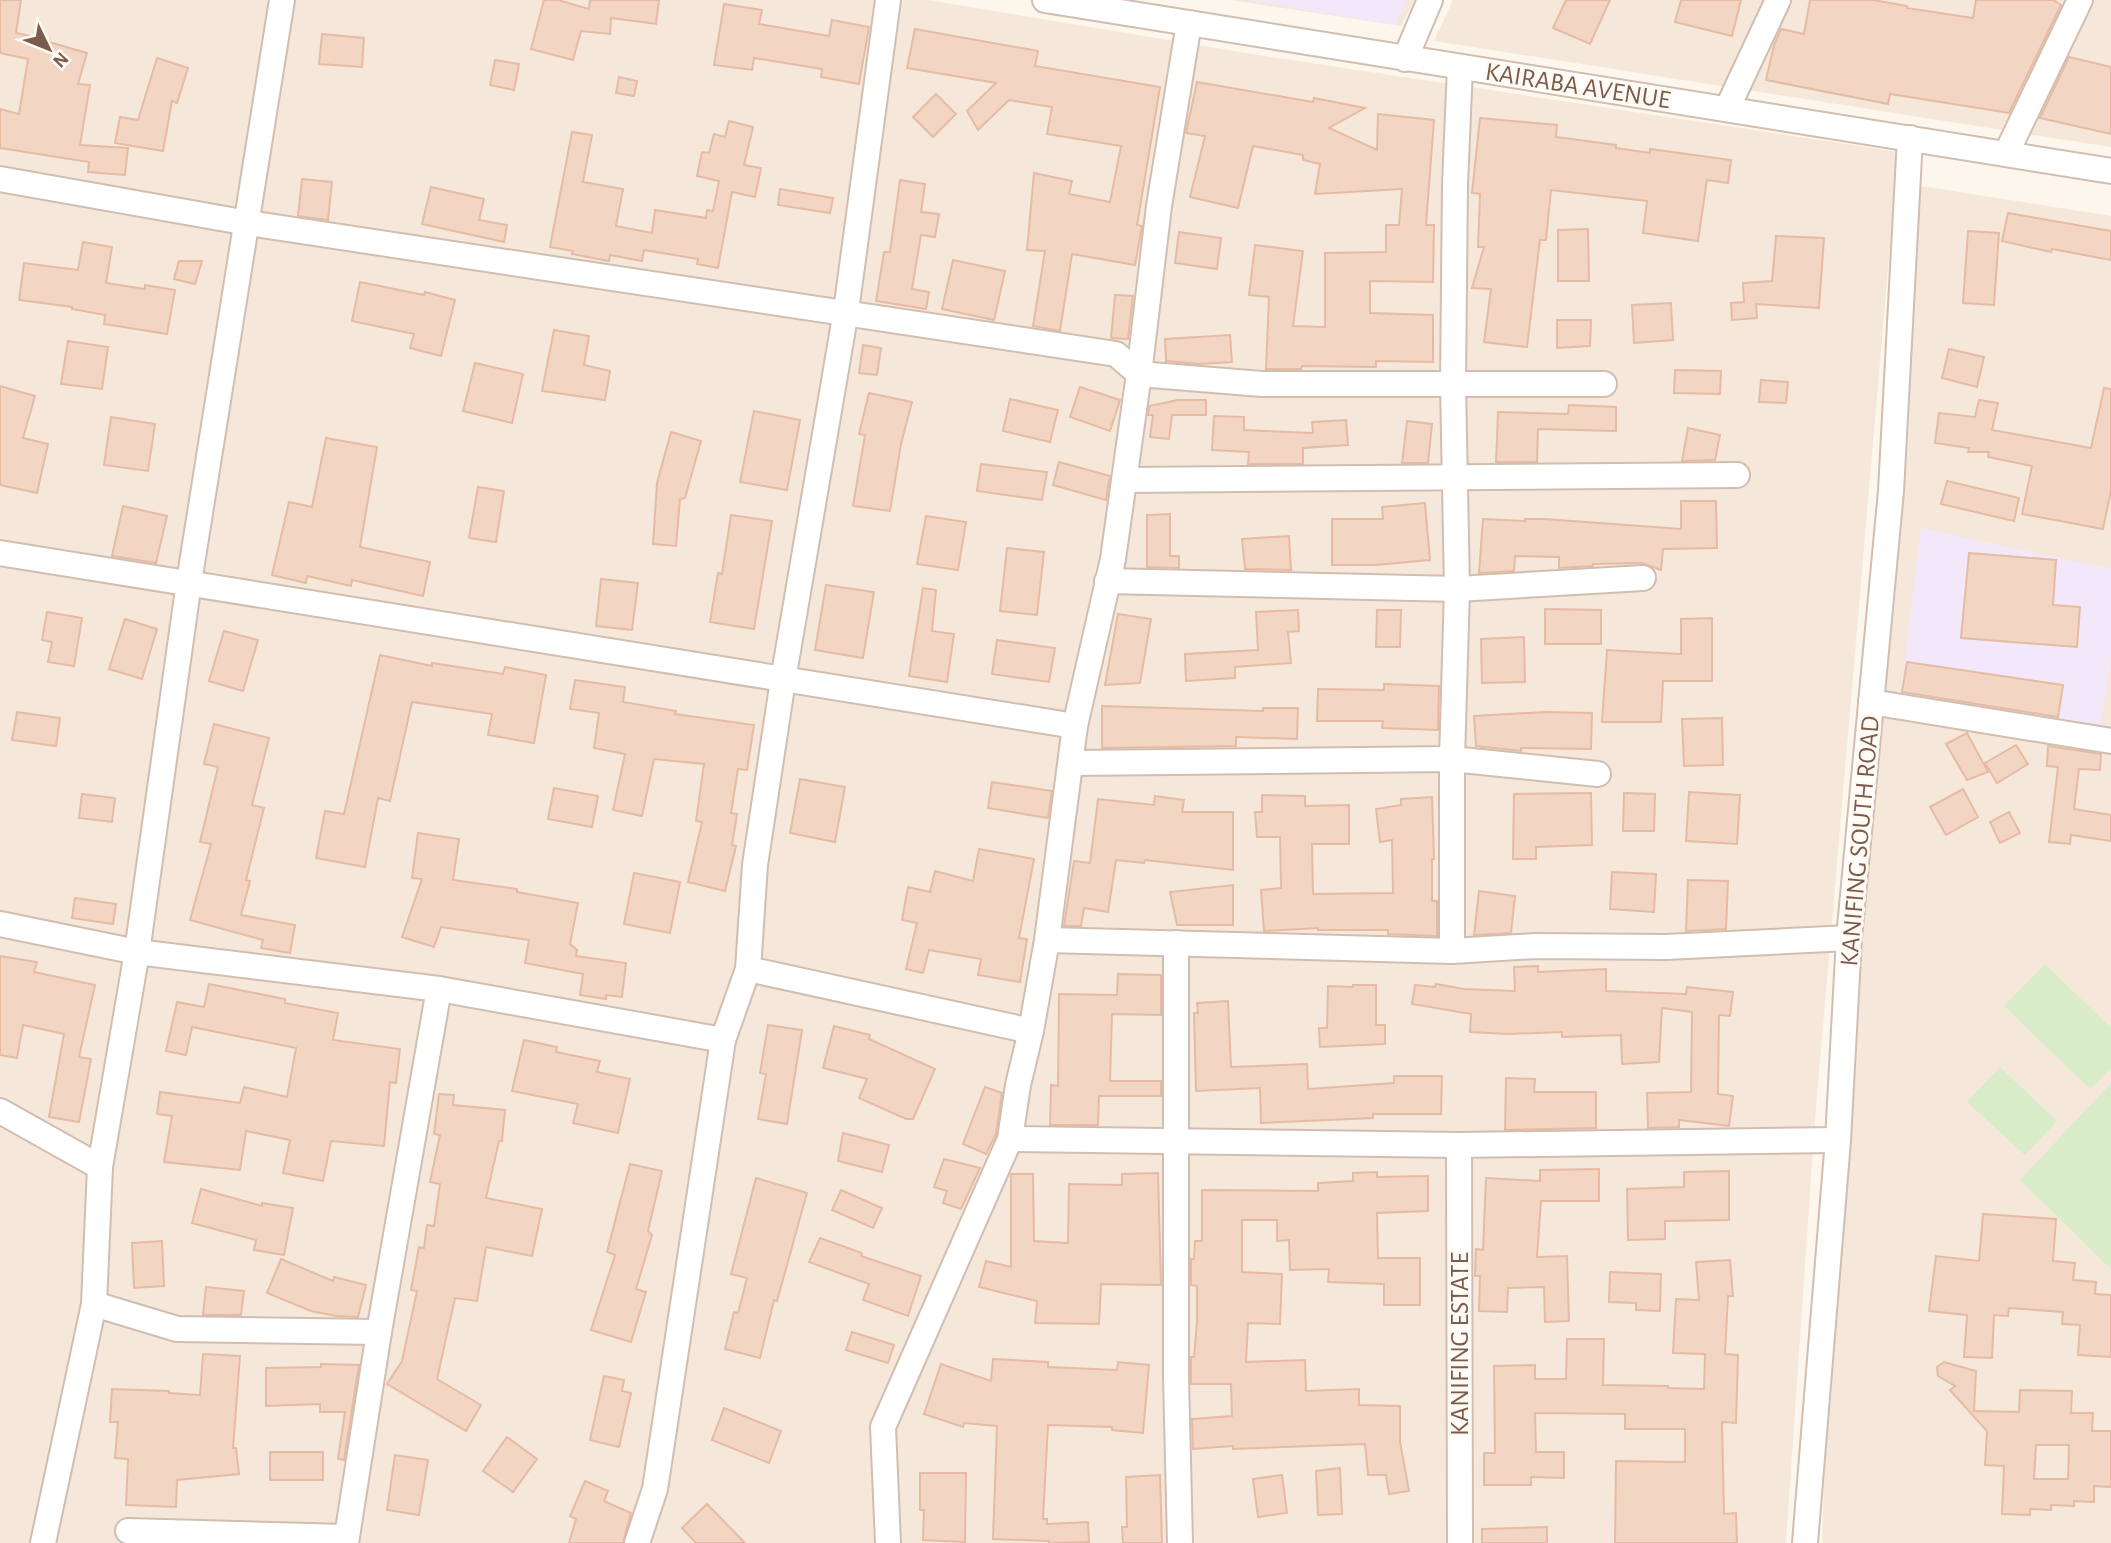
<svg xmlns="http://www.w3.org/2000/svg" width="2111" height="1543" viewBox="0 0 2111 1543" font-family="'Alegreya Sans',sans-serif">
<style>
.residential{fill:#f5e8da}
.education{fill:#f3e8fa}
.green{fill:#d8ecc9}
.building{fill:#f3d5c3;stroke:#e6bba3;stroke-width:2;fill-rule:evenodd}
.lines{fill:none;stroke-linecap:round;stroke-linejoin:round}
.minor-casing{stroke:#d1beb0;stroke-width:28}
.minor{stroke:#fff;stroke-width:24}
.labels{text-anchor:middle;stroke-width:6;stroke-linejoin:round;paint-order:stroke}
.street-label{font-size:26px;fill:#7a5c4d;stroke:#fffaf3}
</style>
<rect width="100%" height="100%" fill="#fdf6ec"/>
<g class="residential">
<polygon points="0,0 928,0 1252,54 1898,152 1815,1120 1786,1543 0,1543"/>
<polygon points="1230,0 1415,0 1401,26"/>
<polygon points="1453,0 2111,0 2111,147 1434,41"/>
<polygon points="1909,184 2111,216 2111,1543 1822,1543 1824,1483"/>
</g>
<g class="education">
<polygon points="1249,0 1406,0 1395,25"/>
<polygon points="1921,528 2111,569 2111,659 2099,735 1900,701"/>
</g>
<g class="green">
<polygon points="2045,964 2111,1028 2111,1068 2090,1089 2004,1006"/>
<polygon points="2000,1067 2057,1121 2025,1155 1967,1102"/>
<polygon points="2111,1083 2111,1269 2020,1180"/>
</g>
<g class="building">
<polygon points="0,0 21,0 16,33 49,40 49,42 87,53 78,84 90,85 80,145 128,148 125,175 88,172 89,162 0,148 0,109 19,114 28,59 0,53"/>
<polygon points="544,0 558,0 589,9 590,0 659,0 656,24 611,18 610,34 581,31 573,60 531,49"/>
<polygon points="1566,0 1610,0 1590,44 1553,28"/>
<polygon points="1681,0 1741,0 1732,36 1675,22"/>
<polygon points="1810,0 1873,0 1907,6 1907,8 1973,18 1976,0 2053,0 2061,5 2009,113 1890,94 1888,104 1766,80 1774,45 1781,29 1804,34"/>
<polygon points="724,4 762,10 759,24 829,36 832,20 869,27 859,84 821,77 822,69 754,58 752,70 714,65"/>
<polygon points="915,29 1038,51 1035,66 1160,87 1137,225 1142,226 1135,265 1072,254 1060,331 1033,326 1045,251 1027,250 1034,173 1072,181 1069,194 1110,202 1121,146 1047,134 1052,107 1009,100 978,130 967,111 996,83 907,68"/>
<polygon points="322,34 364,38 362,67 319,64"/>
<polygon points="2069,57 2111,67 2111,134 2040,118"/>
<polygon points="157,58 188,68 177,103 172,101 163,151 115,143 120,117 138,120"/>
<polygon points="495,60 519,64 514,90 490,85"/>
<polygon points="619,77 637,81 634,96 616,93"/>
<polygon points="1197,82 1313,102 1314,98 1365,108 1329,128 1377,150 1378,114 1434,120 1426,225 1434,225 1433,282 1370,281 1370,313 1433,315 1433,362 1376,361 1376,367 1302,366 1301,369 1266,369 1269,297 1249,295 1255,245 1303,251 1293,326 1325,327 1325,253 1386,252 1386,225 1399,225 1402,189 1315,194 1320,164 1303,160 1303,155 1253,146 1238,208 1190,197 1205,136 1186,133"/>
<polygon points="936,94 956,114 933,137 913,117"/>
<polygon points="1480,118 1557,125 1556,137 1616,145 1616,148 1650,153 1650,149 1731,160 1728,183 1707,180 1698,241 1643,233 1647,201 1551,190 1546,240 1540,240 1527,347 1484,342 1491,289 1472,288 1484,247 1478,247 1480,194 1472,193"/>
<polygon points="729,121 753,127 744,165 761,168 755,197 732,192 718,268 697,264 698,259 644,250 642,261 610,255 609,261 572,254 573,251 550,247 572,132 592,135 583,182 623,189 616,226 652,233 655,210 706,218 707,210 713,211 719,181 697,176 702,152 709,153 714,134 725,137"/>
<polygon points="302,179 332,182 328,220 298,216"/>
<polygon points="900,180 925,184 921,212 939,214 935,237 921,235 912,289 929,292 926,309 876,301 884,252 890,252"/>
<polygon points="431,187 484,199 479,220 507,225 504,242 422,224"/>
<polygon points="780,189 833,198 830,213 778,205"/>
<polygon points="2008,213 2111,231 2111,260 2052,249 2051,252 2002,241"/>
<polygon points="1588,229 1589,281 1558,281 1558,230"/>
<polygon points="1968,231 1999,233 1994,305 1963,303"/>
<polygon points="1179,232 1221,238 1217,269 1175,263"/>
<polygon points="1776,236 1824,238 1819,308 1756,304 1757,318 1732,320 1731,303 1744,302 1743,283 1772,281"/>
<polygon points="83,242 112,247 106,283 145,289 145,285 175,290 167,334 104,324 105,315 72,309 72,307 19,300 24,263 78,270"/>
<polygon points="953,260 1005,271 994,320 942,309"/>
<polygon points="179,261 202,261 195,284 174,279"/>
<polygon points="360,282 424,295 425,292 455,300 441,356 410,348 414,334 352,321"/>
<polygon points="1115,295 1133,296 1128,339 1111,338"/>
<polygon points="1671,303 1673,340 1634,343 1632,305"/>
<polygon points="1557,320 1591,320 1590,346 1557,348"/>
<polygon points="554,330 589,336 584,365 610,371 605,400 542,391"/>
<polygon points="1230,335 1232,362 1199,364 1166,361 1165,339"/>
<polygon points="68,341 108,347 102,389 61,384"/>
<polygon points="863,345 881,348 877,375 859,373"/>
<polygon points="1949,349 1984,357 1977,387 1942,378"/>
<polygon points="475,363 523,374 512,423 463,411"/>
<polygon points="1675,370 1721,371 1720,394 1674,393"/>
<polygon points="1761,380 1788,382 1786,403 1759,402"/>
<polygon points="0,386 35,396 23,438 48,444 37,493 0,485"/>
<polygon points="1080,387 1120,400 1110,431 1070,417"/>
<polygon points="2104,388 2111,389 2111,491 2103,529 2022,514 2032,466 1988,457 1989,452 1968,452 1969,448 1935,443 1939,413 1975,417 1979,400 1998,403 1992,430 2091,448"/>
<polygon points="869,393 912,402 901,444 890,511 853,506 865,435 859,434"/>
<polygon points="1010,399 1058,410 1050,442 1003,431"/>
<polygon points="1178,400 1206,400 1206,415 1172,415 1169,439 1150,437 1153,415 1148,415 1149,406"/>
<polygon points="1569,405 1616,407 1616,431 1538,429 1537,462 1496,462 1498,412 1568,414"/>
<polygon points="754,411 800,420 787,490 740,482"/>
<polygon points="1214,416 1244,417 1244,430 1313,433 1312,422 1346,420 1348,445 1303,448 1303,464 1248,464 1249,452 1212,450"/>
<polygon points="111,417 155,424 148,471 104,465"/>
<polygon points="1407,421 1432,424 1428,463 1402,463"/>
<polygon points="1688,428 1720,435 1715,460 1682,461"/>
<polygon points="671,432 701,441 685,498 680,499 676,546 653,544 657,483"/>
<polygon points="326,438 377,447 360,547 430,562 423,596 352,580 351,586 307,576 306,583 272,575 289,502 312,507"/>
<polygon points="1059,462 1110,476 1106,500 1053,485"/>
<polygon points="981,464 1047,472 1042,500 977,491"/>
<polygon points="1947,481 2019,498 2014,521 1941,504"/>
<polygon points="478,487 504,491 496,542 469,538"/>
<polygon points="1681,501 1716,501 1717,548 1663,549 1661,570 1642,563 1593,564 1593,566 1559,568 1559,557 1515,556 1514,571 1479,573 1483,519 1525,521 1525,519 1545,519 1681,529"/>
<polygon points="1425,503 1430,560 1375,565 1332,565 1332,519 1383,519 1382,507"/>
<polygon points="123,506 167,516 156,563 112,556"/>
<polygon points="1170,514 1170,556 1179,556 1179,568 1147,567 1147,515"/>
<polygon points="731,515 772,521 754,629 710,622 718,573 722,574"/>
<polygon points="926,516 966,522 958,570 917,564"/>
<polygon points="1289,536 1291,570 1245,569 1242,539"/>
<polygon points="1007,548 1044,552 1037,615 1000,611"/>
<polygon points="1969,553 2056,560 2053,605 2080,607 2077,647 1961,638"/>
<polygon points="601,579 638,583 632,630 596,626"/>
<polygon points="826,585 874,592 863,658 815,650"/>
<polygon points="923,588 936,590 932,631 954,634 947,682 909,676"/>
<polygon points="1545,609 1601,610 1601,644 1545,644"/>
<polygon points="1298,610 1299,631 1288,632 1291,663 1235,667 1235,678 1186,681 1185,654 1258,650 1256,612"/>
<polygon points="1377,610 1401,610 1400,647 1376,647"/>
<polygon points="47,612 82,618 74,666 48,662 52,642 42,640"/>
<polygon points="1118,614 1151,619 1140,683 1105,685"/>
<polygon points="1712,618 1712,681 1663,681 1661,722 1602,722 1607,650 1681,654 1681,619"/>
<polygon points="125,619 157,629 142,679 109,669"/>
<polygon points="224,631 258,640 243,691 209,681"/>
<polygon points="1524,637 1525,682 1482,683 1481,639"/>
<polygon points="997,640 1055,648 1049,682 992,674"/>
<polygon points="380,655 432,666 432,663 503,674 505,667 546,675 534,743 488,735 492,714 412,702 390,801 378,798 365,867 316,858 325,811 344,814"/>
<polygon points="1907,662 2063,685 2058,717 1902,692"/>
<polygon points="575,680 625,687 623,702 676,711 675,714 754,725 747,770 738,769 731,813 737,814 732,845 736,846 725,891 688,882 702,822 696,821 704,764 654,759 642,816 613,810 625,754 594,748 599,713 570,709"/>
<polygon points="1384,684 1439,686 1438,730 1382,728 1383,721 1317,721 1318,689 1384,690"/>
<polygon points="1102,706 1263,711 1263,708 1298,708 1297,739 1236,737 1236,746 1102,748"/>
<polygon points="17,712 60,718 56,746 12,740"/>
<polygon points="1546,712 1592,713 1591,749 1521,748 1521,751 1476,746 1474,716"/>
<polygon points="1722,718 1723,765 1684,766 1682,719"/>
<polygon points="214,724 269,738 252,805 264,808 246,880 250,881 241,915 295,925 290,953 261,948 263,940 190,920 211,844 200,842 218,767 204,764"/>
<polygon points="1967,733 1988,772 1967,780 1946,744"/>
<polygon points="2016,745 2028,764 1997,783 1985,763"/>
<polygon points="2048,746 2101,754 2100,770 2079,769 2074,809 2111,815 2111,841 2071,835 2070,844 2049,842 2058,767 2047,766"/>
<polygon points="800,779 845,787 835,842 790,833"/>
<polygon points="992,782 1052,791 1048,818 988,808"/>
<polygon points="554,788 598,796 592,827 548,819"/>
<polygon points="1963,789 1978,817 1946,835 1930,807"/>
<polygon points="1689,792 1740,795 1737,844 1686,841"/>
<polygon points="1591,793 1592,845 1536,847 1536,859 1513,859 1514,794"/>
<polygon points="1624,793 1655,794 1654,831 1623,831"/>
<polygon points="82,794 115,798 112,822 79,818"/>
<polygon points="1262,795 1305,796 1305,806 1349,805 1349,844 1312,844 1313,894 1393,893 1392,840 1380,842 1376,809 1401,805 1401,799 1432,797 1434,859 1432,859 1432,901 1437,901 1437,936 1388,934 1388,930 1318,930 1318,928 1264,931 1261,890 1281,888 1280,837 1257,837 1255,812 1262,812"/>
<polygon points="1155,796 1184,800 1182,812 1233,812 1233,870 1145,860 1144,863 1116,860 1108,912 1084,908 1081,926 1064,926 1074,861 1090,863 1098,799 1154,805"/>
<polygon points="2009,812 2020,833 2000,843 1990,822"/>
<polygon points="418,833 459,839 453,880 517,889 517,892 578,903 570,944 577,950 576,956 626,963 622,997 606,995 606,999 580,995 583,974 525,963 529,940 441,927 434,947 402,937 422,879 412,878"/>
<polygon points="979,849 1034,859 1019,938 1027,939 1020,982 978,975 981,959 929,950 923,973 906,969 917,923 902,920 908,887 930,892 935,871 973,881"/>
<polygon points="1612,872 1656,874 1654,912 1610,909"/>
<polygon points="634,873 680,882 670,933 624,924"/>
<polygon points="1688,880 1728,881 1726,929 1686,931"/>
<polygon points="1233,885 1233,925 1177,925 1170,892"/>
<polygon points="1479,891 1515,896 1511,933 1474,935"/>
<polygon points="75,898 116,904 113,924 72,918"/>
<polygon points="0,956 37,962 34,972 95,985 79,1057 91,1059 79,1122 49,1117 64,1034 23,1025 17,1058 0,1055"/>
<polygon points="1538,966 1538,972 1606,969 1606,991 1686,994 1687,987 1733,992 1730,1016 1719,1015 1718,1094 1733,1096 1729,1126 1679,1120 1679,1127 1648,1128 1647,1093 1691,1092 1692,1012 1662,1008 1659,1062 1622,1064 1621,1035 1562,1037 1562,1032 1509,1034 1470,1032 1471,1014 1412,1004 1415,985 1435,987 1436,984 1464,989 1515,991 1514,967"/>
<polygon points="1118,974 1161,975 1161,1015 1112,1014 1110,1081 1161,1081 1161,1096 1099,1096 1098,1125 1050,1125 1051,1085 1058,1086 1059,994 1117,995"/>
<polygon points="209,984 285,999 285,1003 338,1013 333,1040 400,1049 396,1083 390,1082 384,1146 331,1141 323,1181 283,1173 290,1140 246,1131 240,1170 164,1162 172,1116 157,1114 160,1092 240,1103 244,1087 287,1097 296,1048 192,1027 186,1055 166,1051 177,1002 204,1007"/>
<polygon points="1353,985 1376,985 1376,1025 1385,1025 1385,1044 1320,1047 1319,1028 1327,1028 1328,986 1353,987"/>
<polygon points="1228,1001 1231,1067 1307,1064 1308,1089 1394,1083 1394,1076 1442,1076 1441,1114 1373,1114 1373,1118 1261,1123 1260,1088 1196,1091 1194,1013 1198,1013 1197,1003"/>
<polygon points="768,1025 802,1030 787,1124 758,1119 766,1074 760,1073"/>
<polygon points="834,1026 870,1035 869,1039 935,1069 913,1119 906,1119 859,1098 867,1079 823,1068"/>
<polygon points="524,1040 557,1047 556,1052 600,1061 597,1072 630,1079 618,1133 573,1123 578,1104 512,1091"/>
<polygon points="1506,1078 1535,1079 1534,1092 1596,1092 1596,1128 1505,1130"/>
<polygon points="985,1087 1002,1093 996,1134 986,1154 963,1144"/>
<polygon points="439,1094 454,1095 453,1105 505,1110 502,1141 499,1141 486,1198 542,1209 532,1256 486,1247 477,1301 455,1298 437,1379 481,1405 466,1431 387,1384 402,1361 417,1291 411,1290 419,1247 424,1248 427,1225 434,1226 440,1184 430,1182 440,1135 434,1134"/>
<polygon points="843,1133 889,1145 882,1172 838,1161"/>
<polygon points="944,1159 980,1168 961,1209 943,1203 947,1191 934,1187"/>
<polygon points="630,1164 662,1171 648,1231 652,1235 636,1289 646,1292 631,1342 591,1330 615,1255 607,1252"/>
<polygon points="1599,1169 1599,1201 1541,1201 1537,1257 1567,1256 1569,1321 1545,1322 1544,1287 1508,1288 1507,1312 1479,1311 1480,1276 1475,1276 1476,1249 1483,1250 1486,1178 1540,1181 1540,1170"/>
<polygon points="1729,1171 1729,1220 1665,1221 1665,1239 1628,1240 1627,1189 1684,1187 1684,1172"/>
<polygon points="1377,1172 1377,1177 1428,1176 1428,1211 1377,1213 1378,1258 1420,1258 1420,1305 1384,1305 1384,1284 1328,1282 1329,1269 1290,1270 1289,1240 1277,1241 1277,1220 1242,1220 1242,1272 1282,1274 1280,1324 1248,1323 1246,1362 1305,1360 1306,1391 1359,1389 1359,1405 1400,1406 1400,1442 1409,1491 1389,1494 1386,1475 1368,1475 1365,1444 1233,1449 1233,1446 1193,1449 1192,1419 1232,1416 1231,1384 1191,1384 1191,1357 1194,1357 1197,1322 1197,1286 1191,1285 1191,1259 1194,1259 1195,1241 1202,1241 1202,1190 1318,1191 1318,1183 1353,1181 1353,1173"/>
<polygon points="1158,1173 1161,1285 1101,1284 1099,1324 1035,1323 1037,1301 979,1287 986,1261 1011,1267 1011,1174 1033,1174 1034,1241 1068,1243 1069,1184 1122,1185 1122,1174"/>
<polygon points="756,1178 807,1193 777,1301 774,1300 760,1358 725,1349 734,1312 738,1313 747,1278 731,1274"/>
<polygon points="201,1189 262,1206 262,1203 293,1208 284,1255 254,1250 256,1240 192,1223"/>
<polygon points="841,1190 882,1208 873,1228 832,1210"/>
<polygon points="1983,1214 2056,1219 2053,1261 2075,1263 2073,1280 2096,1282 2095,1294 2111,1295 2111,1357 2078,1355 2080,1325 2062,1324 2063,1312 2009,1308 2008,1316 1994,1315 1992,1358 1964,1357 1967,1315 1929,1311 1936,1256 1979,1261"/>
<polygon points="820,1238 862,1253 861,1256 921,1276 908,1316 863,1300 869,1284 809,1262"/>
<polygon points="162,1241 164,1286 134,1288 132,1243"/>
<polygon points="281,1259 333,1281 334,1277 366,1285 358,1317 336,1316 311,1311 267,1293"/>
<polygon points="1730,1260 1733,1296 1728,1296 1725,1354 1738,1355 1736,1423 1722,1422 1724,1514 1736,1513 1737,1543 1615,1543 1616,1461 1685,1462 1685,1429 1625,1429 1625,1414 1535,1413 1536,1452 1564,1452 1564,1478 1531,1477 1531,1485 1484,1485 1484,1453 1495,1453 1494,1366 1535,1365 1535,1379 1566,1379 1567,1339 1604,1339 1603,1385 1668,1386 1668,1388 1704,1389 1705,1354 1673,1353 1676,1299 1699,1300 1696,1262"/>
<polygon points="1610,1272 1661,1274 1660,1311 1636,1310 1636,1303 1609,1302"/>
<polygon points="206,1287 244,1291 241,1315 203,1315"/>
<polygon points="852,1332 894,1345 888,1363 846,1350"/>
<polygon points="203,1354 240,1356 233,1448 236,1448 239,1474 177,1480 176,1507 126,1505 128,1459 115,1458 118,1422 110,1422 112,1389 169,1391 169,1393 200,1395"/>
<polygon points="993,1359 1048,1362 1048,1367 1117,1370 1118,1362 1149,1365 1143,1433 1112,1430 1112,1427 1048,1425 1043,1519 1047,1519 1047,1524 1088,1522 1089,1542 1049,1543 1049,1541 993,1539 997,1426 964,1423 963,1427 924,1414 941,1364 991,1381"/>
<path d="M1944,1362L1976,1371L1974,1411L2019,1412L2020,1390L2072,1391L2071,1413H2093L2092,1431H2111V1487L2094,1486V1502L2074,1501V1506L2051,1505V1510L2030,1509V1515L2002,1514L2004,1466L1985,1465L1987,1431L1950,1390L1955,1386L1938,1376L1937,1367ZM2036,1445H2069L2068,1479H2034Z"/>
<polygon points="321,1364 359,1365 344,1460 338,1459 345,1412 320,1412 320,1404 266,1406 266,1368 321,1367"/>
<polygon points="604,1376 624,1380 622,1391 631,1393 619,1447 590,1440"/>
<polygon points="724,1408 781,1431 769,1463 712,1440"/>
<polygon points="507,1437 537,1459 513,1492 483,1471"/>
<rect x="270" y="1452" width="53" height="28"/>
<polygon points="395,1455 428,1460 419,1515 387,1510"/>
<polygon points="1340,1468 1342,1514 1318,1515 1316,1471"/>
<polygon points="920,1473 966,1473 965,1542 923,1540 924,1510 920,1510"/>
<polygon points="1160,1475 1162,1543 1123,1543 1122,1527 1127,1527 1126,1477"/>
<polygon points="1282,1475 1287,1513 1258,1517 1253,1479"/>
<polygon points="585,1481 608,1491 604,1501 631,1513 623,1543 569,1543 576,1519 570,1516"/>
<polygon points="707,1504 745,1543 696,1543 682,1528"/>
<polygon points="1547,1527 1547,1543 1482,1543 1482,1529"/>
</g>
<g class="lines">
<g class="minor-casing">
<g id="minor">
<polyline points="1045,0 2111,171"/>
<polyline points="1405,59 1430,0"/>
<polyline points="1727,109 1778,0"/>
<polyline points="2006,154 2080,0"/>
<polyline points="0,179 248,223 1116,354 1139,374 1262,384 1604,384"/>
<polyline points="1124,480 1737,475"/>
<polyline points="0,553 1075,726"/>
<polyline points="1107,581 1457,589 1643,578"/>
<polyline points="1871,702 2111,741"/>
<polyline points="1072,763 1452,759 1598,774"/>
<polyline points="0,924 137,952 439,989 723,1040"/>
<polyline points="1047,940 1452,951 1536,946 1666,947 1849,938"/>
<polyline points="1176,943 1176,1377 1180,1543"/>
<polyline points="1452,951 1452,759 1457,589 1453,384 1455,184 1460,67"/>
<polyline points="748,969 1031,1031"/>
<polyline points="0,1111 100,1167"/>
<polyline points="1010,1139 1459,1145 1838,1140"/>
<polyline points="1459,1145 1460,1543"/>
<polyline points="94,1304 177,1329 379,1332"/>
<polyline points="128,1531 346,1537"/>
<polyline points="43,1543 94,1304 100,1167 137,952 189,582 282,0"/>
<polyline points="346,1543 379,1332 439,989"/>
<polyline points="637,1543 655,1489 723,1040 748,969 755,865 783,680 846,311 888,0"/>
<polyline points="888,1543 883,1427 1010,1139 1018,1085 1031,1031 1047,940 1075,726 1113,559 1139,374 1159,206 1189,23"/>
<polyline points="1805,1543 1838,1140 1849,938 1891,491 1910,138"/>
</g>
</g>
<use href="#minor" class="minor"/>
</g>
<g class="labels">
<g class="street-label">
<text transform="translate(1578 85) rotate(9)" y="9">KAIRABA AVENUE</text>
<text transform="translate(1859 841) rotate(-85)" y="9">KANIFING SOUTH ROAD</text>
<text transform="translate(1459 1344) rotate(-90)" y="9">KANIFING ESTATE</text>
</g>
</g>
<g transform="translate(49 49) rotate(133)" stroke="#fffaf3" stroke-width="5" paint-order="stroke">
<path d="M0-5L12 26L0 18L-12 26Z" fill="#7a5c4d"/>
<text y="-10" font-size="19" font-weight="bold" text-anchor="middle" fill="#7a5c4d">N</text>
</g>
</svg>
